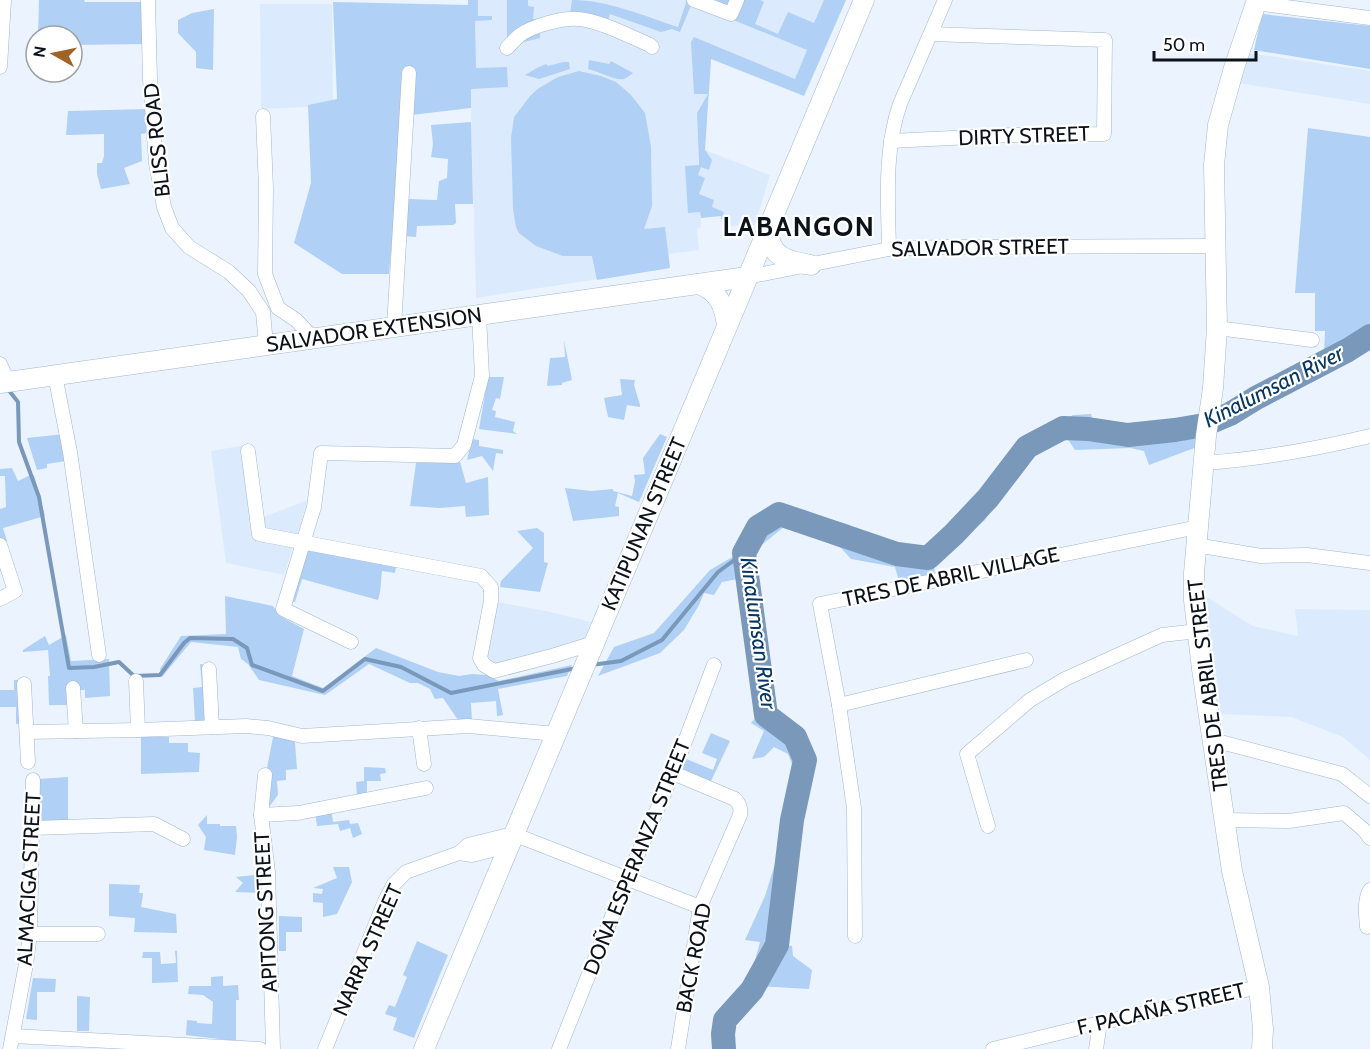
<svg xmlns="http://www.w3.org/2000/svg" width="1370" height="1049" viewBox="0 0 1370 1049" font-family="Cabin,sans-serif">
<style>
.built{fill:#dbebfd}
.green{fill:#b0d0f5}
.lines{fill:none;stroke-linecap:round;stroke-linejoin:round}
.stream{stroke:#7998ba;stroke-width:4}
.river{stroke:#7998ba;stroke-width:24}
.street-casing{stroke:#a2b6ce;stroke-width:15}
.secondary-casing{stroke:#a2b6ce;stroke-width:21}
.street{stroke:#fff;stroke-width:14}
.secondary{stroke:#fff;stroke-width:20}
.labels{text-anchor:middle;stroke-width:4.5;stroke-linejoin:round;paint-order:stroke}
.street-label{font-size:21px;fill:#0b121a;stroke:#fff}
.water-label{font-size:22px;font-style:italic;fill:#073663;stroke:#fff}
.district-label{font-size:27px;font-weight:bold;letter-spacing:1.5px;fill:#0b121a;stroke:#fff}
</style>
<rect width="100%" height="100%" fill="#ebf4fe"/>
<g class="built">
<polygon points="468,0 846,0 809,85 712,45 709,94 697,113 699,171 705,150 770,175 755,225 723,226 721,221 724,212 711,208 700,195 701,227 697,229 699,250 669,254 670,268 476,298"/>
<polygon points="260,4 332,4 333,106 261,109"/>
<polygon points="1249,53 1370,71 1370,104 1238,83"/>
<polygon points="251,444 258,519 308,500 284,575 226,563 211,451"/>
<polygon points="1205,596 1253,626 1298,636 1295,609 1370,610 1370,760 1343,737 1291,717 1221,714"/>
<polygon points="491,601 546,611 591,622 581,648 494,671 484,665"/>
</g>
<g class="green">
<polygon points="39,0 84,0 85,2 146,2 148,44 72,45 72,36 38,36"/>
<polygon points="468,0 478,0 478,16 492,16 492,20 475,21 476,68 507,67 508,87 471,89 471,108 403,116 389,274 342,274 294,243 311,183 308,105 337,99 333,2 468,5"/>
<polygon points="507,0 528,0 528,6 534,7 533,19 541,20 540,38 524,42 507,55"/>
<path d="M572,0C608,0 644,16 678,27L687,0H760L764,2L755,24L778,34L788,12L814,23L824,0H846L804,96L711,59L705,150L712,160L709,170L701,167L698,175L705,178L699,194L714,200L712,207L724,212L721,221V216L701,218L700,212L688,213L685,166L699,165L697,113L708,94H694L691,42L694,37L795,79L807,50L692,3L680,32L672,29L661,32L610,14L606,26L570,15Z"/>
<polygon points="214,9 213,70 196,68 196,52 178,33 178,20 192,13"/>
<polygon points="1262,14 1370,26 1370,69 1254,50"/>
<path d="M589,60L609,64L611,61L633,73C632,74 626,78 624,79C616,81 597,71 588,69Z"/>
<polygon points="563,62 569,62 570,69 539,79 525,75 537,68 546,64 548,66"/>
<polygon points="579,71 601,76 616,82 631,95 645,113 651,147 652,206 644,229 665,227 670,268 597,280 592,256 563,256 536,246 519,233 516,227 513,209 511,138 514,117 531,95 539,88 558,77"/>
<polygon points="146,109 147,133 141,134 142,161 124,168 130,184 101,189 97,174 97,163 102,163 104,156 104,134 66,135 68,111"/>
<polygon points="471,122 473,204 455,204 456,223 453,225 417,226 416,237 403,236 408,199 437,200 439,181 447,178 448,159 431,157 433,144 431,125"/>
<polygon points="1308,128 1370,137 1370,326 1324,354 1325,331 1315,331 1315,293 1295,293"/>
<polygon points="564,340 572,380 562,383 562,385 547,386 550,358 565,357"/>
<polygon points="488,377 504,377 500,399 496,398 492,410 496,411 495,417 515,422 513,431 517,434 479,429"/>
<polygon points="620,379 635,380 634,385 640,405 640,407 627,405 624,420 608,417 604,398 622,395"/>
<path d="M1091,414L1094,424L1134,431L1199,423L1197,447L1149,465L1144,451L1130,448L1075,450L1065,435L1034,450L1009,481L985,520L934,564L935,576L900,585L895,567L851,559L841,548L785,526L753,552L756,575L751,576L766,703L792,723L806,739L810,776L797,817L791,853L784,945L792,946L793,956L812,970L809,989L758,986C738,1010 727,1016 727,1049H716L720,1022L738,990L744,985L753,968L760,942L745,940L765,896L782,841L798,779L788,754L774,747L764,757L752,759L764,731L751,723L764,708L751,616L743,588L748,577L722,582L714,595L704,593L699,605L684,630L660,653L598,676L614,647L654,633L710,570L741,552L755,526L777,513L779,504L850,525L860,540L894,551L920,552L938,544L994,484L1027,435L1059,423L1073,415Z"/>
<polygon points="64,434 66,461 47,464 47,468 37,470 27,438"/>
<polygon points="660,434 667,437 639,502 618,493 615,506 619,507 619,516 573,521 565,488 591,491 613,489 613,491 632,496 635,481 634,475 645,474 643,458"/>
<polygon points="472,439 479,440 479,446 503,450 503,454 496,453 493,471 482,456 467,460"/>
<polygon points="460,462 466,483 488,477 489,515 466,517 465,506 440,508 410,506 416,463"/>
<polygon points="12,468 18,481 28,476 34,475 45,516 3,528 7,541 2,543 0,538 0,509 6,507 5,476 0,476 0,469"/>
<polygon points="537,528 544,533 544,562 548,563 540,592 500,587 501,581 533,548 517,531"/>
<path d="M305,547L396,567L395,573L382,571C381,581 381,591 378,600L302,579L295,602L290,601Z"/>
<polygon points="225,596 273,606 280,616 304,629 292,676 323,688 376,648 438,672 459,676 472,674 486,675 499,681 572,665 567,676 498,689 503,715 497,716 496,701 471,703 472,721 458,720 443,698 435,699 430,689 418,683 410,683 369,664 325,695 259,680 248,664 241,659 238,647 191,642 162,677 160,669 181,636 226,634"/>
<polygon points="66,635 71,661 109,659 110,696 85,698 85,690 76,690 76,705 49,705 48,676 50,676 48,650 23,652 23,650 45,636 49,645"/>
<polygon points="200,664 206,665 209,722 195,722 193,688 202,687"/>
<polygon points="14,680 20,680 22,723 16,724 16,707 0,707 0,690 14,690"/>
<polygon points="274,732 296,738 295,743 297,769 286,770 286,780 277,781 278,795 263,815 266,773"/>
<polygon points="711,733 730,741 711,781 680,768 684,758 713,770 717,759 702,753"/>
<polygon points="141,737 169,737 169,743 188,743 188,752 200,753 199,772 141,774"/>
<polygon points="364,767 385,768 386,773 380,774 381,781 367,781 367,793 382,793 357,797 356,782 364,781"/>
<polygon points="68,777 68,822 39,823 38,779"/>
<polygon points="331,809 333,822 349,820 350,824 358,823 362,834 353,838 350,828 340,831 338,824 317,826 315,812"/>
<polygon points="207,815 207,824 220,824 220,826 236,826 237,837 235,855 204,850 206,837 198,825"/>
<polygon points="333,867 349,867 352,882 337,914 323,917 323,903 313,902 313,893 322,894 323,889 313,888 337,878"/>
<polygon points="263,870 265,893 235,892 243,883 236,877 254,875 254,871"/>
<polygon points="109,884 140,885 139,893 143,893 143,895 141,907 176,914 177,933 134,932 135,918 109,916"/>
<polygon points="279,916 302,917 302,932 286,932 286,951 279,951"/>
<polygon points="417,941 448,955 414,1038 393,1030 397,1018 385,1014 389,1005 395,1007 407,977 403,975"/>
<polygon points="175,951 177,951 178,982 152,983 152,958 142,958 143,952 160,952 161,964 176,963"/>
<polygon points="223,976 223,986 238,985 239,1000 236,1000 236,1041 186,1035 187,1020 197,1021 197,1023 212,1024 213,1002 203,995 188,994 189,986 211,986 211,977"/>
<polygon points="33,978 56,979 55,992 37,992 37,1020 26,1019"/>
<polygon points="77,996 90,997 89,1031 77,1031"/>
</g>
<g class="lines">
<g class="stream">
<polyline points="7,388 18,402 19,442 39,497 69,668 94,667 119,662 134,676 160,675 184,643 190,638 233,639 247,648 252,665 323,691 365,659 401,667 451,693 577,668"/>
<polyline points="591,665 621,661 662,640 718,572 744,553"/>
</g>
<polyline class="river" points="724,1049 723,1034 725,1020 752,990 777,945 792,820 805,760 795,737 766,715 744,553 758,527 779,514 897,554 928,558 954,534 988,498 1027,447 1063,428 1088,429 1128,435 1175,430 1204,425 1230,414 1256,398 1348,350 1370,336"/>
<g class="street-casing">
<g id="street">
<polyline points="148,0 150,79 156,163 164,207 172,228 189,247 229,272 249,291 263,312 266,345"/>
<polyline points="694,0 731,14 737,0"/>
<polyline points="1256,3 1370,18"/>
<path d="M507,48C511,44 515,39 520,35C532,26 564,17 579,19C600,21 629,36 650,45L652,47"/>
<polyline points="0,67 4,0"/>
<polyline points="263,116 266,188 265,274 278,308 296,320 313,338"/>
<polyline points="891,141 1011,135 1104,134 1105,40 931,34"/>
<path d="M889,249C888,201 884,150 900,104L945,0"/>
<polyline points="747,277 889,249 942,247 1216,246"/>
<polyline points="394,327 409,73"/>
<polyline points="1217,328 1312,340"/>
<polyline points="0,364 8,382"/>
<polyline points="55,375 70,452 99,655"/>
<polyline points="248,451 259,534 481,576 491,587 491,601 480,658 484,665 494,671 552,656 594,643"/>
<path d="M1204,463C1259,459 1316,449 1370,436"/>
<polyline points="0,545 15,591 0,599"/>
<polyline points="1196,545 1261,556 1307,555 1370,563"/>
<polyline points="351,642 283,609 314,507 321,453 455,456 464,445 482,376 479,315"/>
<polyline points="209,669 212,727"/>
<polyline points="136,681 138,730"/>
<polyline points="24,684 28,762"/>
<polyline points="73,688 76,731"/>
<polyline points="839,705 1026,660"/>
<polyline points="419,728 424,764"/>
<polyline points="27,732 138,730 246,726 268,728 302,736 468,726 556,734"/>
<polyline points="1213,740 1342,774 1370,796"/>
<path d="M673,773L735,799C740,804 741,808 740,815L700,907L678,1049"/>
<polyline points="265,775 261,815 268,872 273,1049"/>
<polyline points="261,815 298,813 426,788"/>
<polyline points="1225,820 1289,821 1344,813 1364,830 1370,838"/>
<polyline points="988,826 967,754 1030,700 1065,679 1162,635 1198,631"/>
<polyline points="33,828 154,824 183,839"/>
<polyline points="459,853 472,855 509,846"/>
<path d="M1367,927C1366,915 1364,900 1370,890"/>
<polyline points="30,934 98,934"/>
<polyline points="855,936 854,808 839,705 820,604 1198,527"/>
<polyline points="13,1036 260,1049"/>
<polyline points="10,1049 26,964 30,934 33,780"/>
<polyline points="325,1049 385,901 394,884 406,872 459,853 468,845 513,834 700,907"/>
<polyline points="559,1049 627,879 673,773 714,665"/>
<polyline points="993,1049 1100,1023 1259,987"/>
<polyline points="1096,1049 1100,1023"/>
</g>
</g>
<g class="secondary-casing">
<g id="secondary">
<polyline points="1257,0 1234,68 1218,125 1214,165 1217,328 1213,388 1206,436 1198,527 1194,573 1194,600 1202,669 1232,871 1259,987 1263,1029 1262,1049"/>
<path d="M768,228C769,257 786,261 811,265"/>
<path d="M698,284C718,290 725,306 727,326"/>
<polyline points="0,383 747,277"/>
<polyline points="424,1049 864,0"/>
</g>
</g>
<use href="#street" class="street"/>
<use href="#secondary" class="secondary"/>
</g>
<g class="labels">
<g class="street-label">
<text transform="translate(1024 136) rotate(-2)" y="7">DIRTY STREET</text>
<text transform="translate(157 140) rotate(-96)" y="7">BLISS ROAD</text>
<text transform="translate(980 248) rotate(-1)" y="7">SALVADOR STREET</text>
<text transform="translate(374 330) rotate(-8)" y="7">SALVADOR EXTENSION</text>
<text transform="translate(644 524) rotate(-67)" y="7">KATIPUNAN STREET</text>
<text transform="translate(951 577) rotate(-12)" y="7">TRES DE ABRIL VILLAGE</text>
<text transform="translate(1208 685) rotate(-97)" y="7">TRES DE ABRIL STREET</text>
<text transform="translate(637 857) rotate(-68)" y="7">DOÑA ESPERANZA STREET</text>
<text transform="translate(29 879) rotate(-87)" y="7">ALMACIGA STREET</text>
<text transform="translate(266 912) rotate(-93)" y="7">APITONG STREET</text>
<text transform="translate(368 950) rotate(-66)" y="7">NARRA STREET</text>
<text transform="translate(694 958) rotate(-79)" y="7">BACK ROAD</text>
<text transform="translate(1161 1009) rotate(-13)" y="7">F. PACAÑA STREET</text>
</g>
<g class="water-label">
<text transform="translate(1273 386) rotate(-27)" y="8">Kinalumsan River</text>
<text transform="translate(759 633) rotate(82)" y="8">Kinalumsan River</text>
</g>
<g class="district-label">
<text x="799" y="236">LABANGON</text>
</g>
</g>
<g transform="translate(54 54) rotate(279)"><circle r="28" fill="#ffffff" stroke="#9da0a3" stroke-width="1.5"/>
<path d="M0-4.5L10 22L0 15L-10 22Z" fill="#9f6326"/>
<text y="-9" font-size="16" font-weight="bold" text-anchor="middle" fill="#0b121a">N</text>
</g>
<path d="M1154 51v9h102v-9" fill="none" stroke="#0b121a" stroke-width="3"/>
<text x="1163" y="51" font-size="18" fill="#0b121a" stroke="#ffffff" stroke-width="4.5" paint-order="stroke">50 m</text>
</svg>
